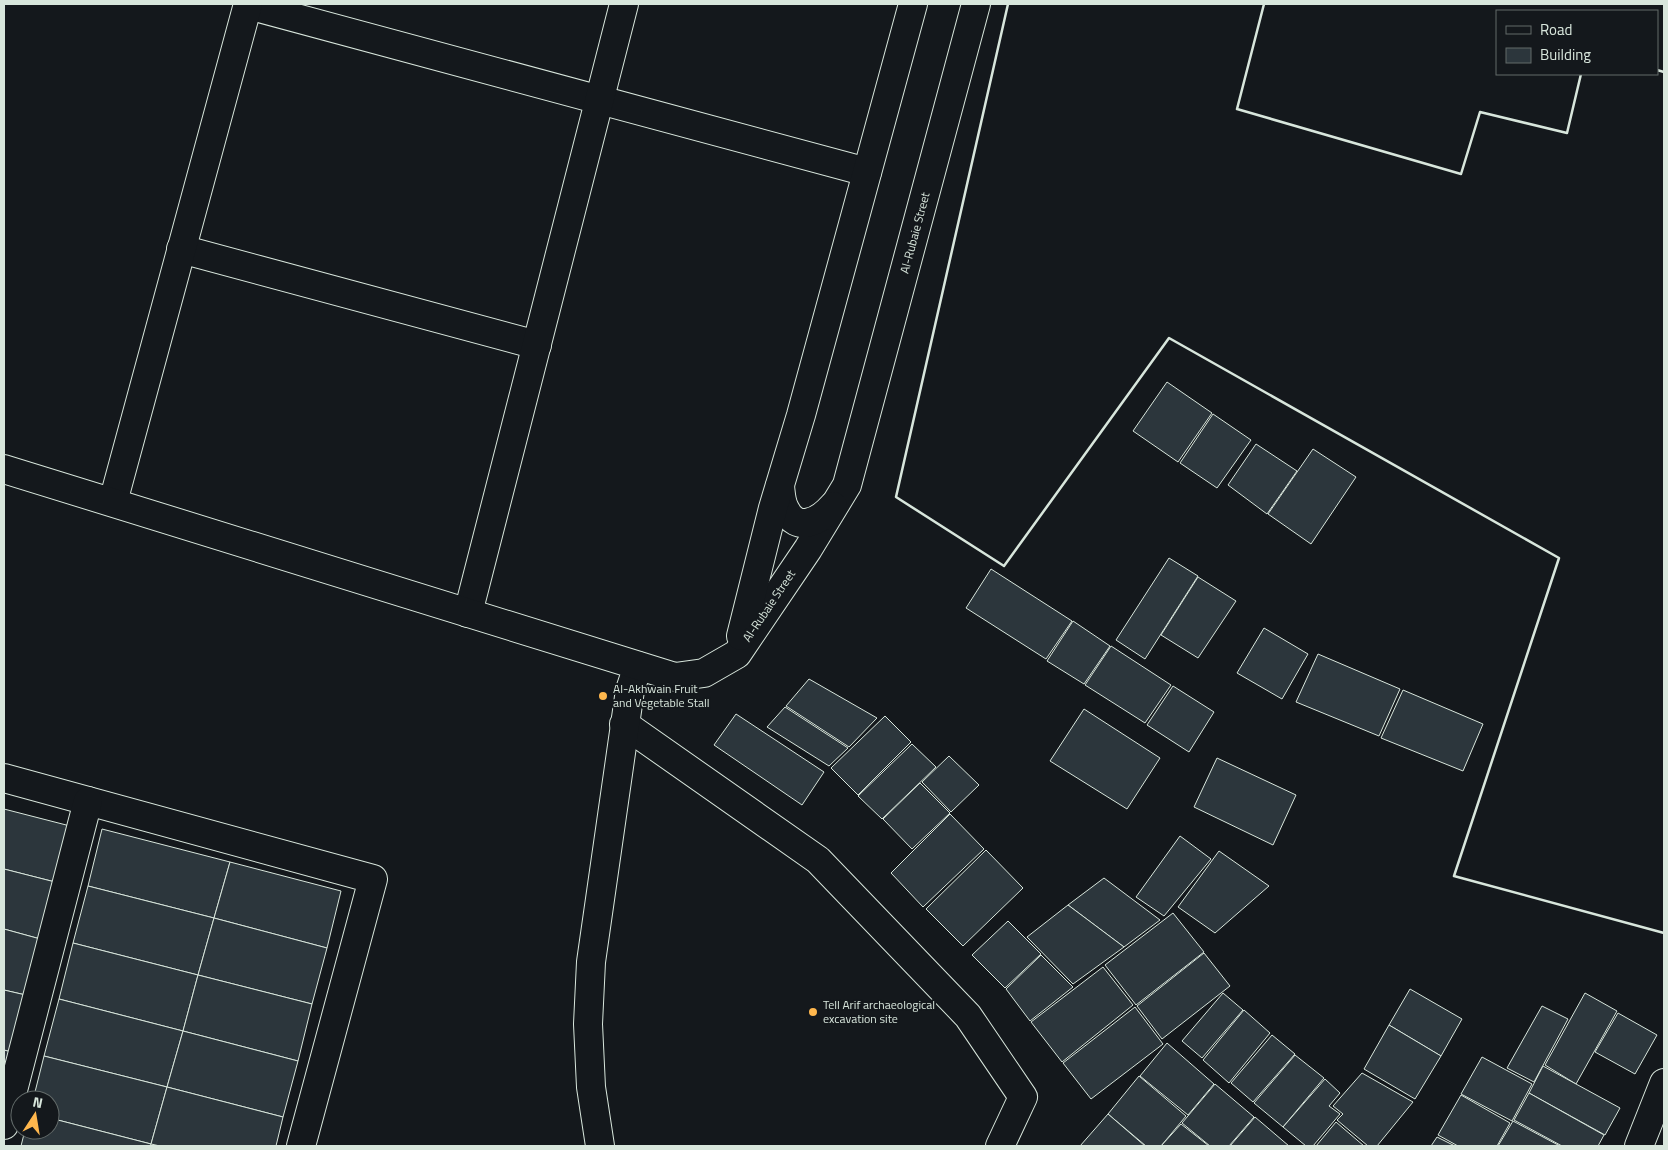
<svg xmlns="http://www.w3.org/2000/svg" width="1668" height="1150" viewBox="0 0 1668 1150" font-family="'Titillium Web',sans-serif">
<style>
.building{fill:#2c363c;stroke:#d8e6dc}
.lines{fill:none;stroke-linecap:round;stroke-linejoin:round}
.minor-casing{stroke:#d8e6dc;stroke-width:30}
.tertiary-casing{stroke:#d8e6dc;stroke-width:30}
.minor{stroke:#14181c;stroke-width:28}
.tertiary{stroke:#14181c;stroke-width:28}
.wall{stroke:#d8e6dc;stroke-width:2.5}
.poi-dot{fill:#ffb74d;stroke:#14181c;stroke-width:2}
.labels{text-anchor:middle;stroke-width:4;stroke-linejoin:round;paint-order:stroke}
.street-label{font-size:12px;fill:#d8e6dc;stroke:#14181c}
.poi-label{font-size:12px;fill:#d8e6dc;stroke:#14181c;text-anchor:start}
</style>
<rect width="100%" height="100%" fill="#14181c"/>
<g class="building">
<polygon points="1167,382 1212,413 1178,462 1133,431"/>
<polygon points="1213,414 1251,440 1217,488 1180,463"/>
<polygon points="1256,444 1297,471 1267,514 1228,485"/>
<polygon points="1313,449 1356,477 1311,544 1268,514"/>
<polygon points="1169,558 1198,576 1145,659 1116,640"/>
<polygon points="991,569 1072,621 1046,659 966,608"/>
<polygon points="1198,577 1236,601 1198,658 1161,635"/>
<polygon points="1073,621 1110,646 1084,684 1047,661"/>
<polygon points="1264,628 1308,654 1282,699 1237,673"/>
<polygon points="1111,646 1171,685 1145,723 1085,685"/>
<polygon points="1318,654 1400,689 1379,736 1296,702"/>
<polygon points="809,679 877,718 849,747 786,706"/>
<polygon points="1173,686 1214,712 1189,752 1147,725"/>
<polygon points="1403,690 1483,724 1463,771 1381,738"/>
<polygon points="785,707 848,748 829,766 767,727"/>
<polygon points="1084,709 1160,758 1127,809 1050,761"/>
<polygon points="736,714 824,772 802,805 714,745"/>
<polygon points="885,716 911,742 858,795 831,768"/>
<polygon points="912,744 936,767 882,819 858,796"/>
<polygon points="949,756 979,785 951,812 922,782"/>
<polygon points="1217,758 1296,795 1273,845 1194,807"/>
<polygon points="920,783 950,813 912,849 883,819"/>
<polygon points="4,809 74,827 59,883 4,869"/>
<polygon points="950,814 984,849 923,907 891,873"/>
<polygon points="102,829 230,862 214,918 88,886"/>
<polygon points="1180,836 1211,859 1164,916 1136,897"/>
<polygon points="986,850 1023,888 963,946 926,909"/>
<polygon points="1219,851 1269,886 1215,933 1178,907"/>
<polygon points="230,862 341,891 327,948 214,918"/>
<polygon points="4,869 59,883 44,940 4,929"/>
<polygon points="1104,878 1160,920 1124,947 1068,905"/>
<polygon points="88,886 214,918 198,975 73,943"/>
<polygon points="1068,905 1124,947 1073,984 1027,937"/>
<polygon points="1173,913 1204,952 1136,1005 1105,965"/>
<polygon points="214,918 327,948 312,1004 198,975"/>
<polygon points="1008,921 1041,954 1005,988 972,955"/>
<polygon points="4,929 44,940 30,996 4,990"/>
<polygon points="73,943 198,975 183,1031 59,999"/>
<polygon points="1204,953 1230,986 1162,1039 1137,1006"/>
<polygon points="1041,955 1073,987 1030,1021 1006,989"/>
<polygon points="1103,967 1133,1005 1062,1062 1031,1022"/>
<polygon points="198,975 312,1004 298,1061 183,1031"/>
<polygon points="1410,989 1462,1019 1441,1056 1389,1025"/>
<polygon points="4,990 30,996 15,1053 4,1050"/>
<polygon points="1223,993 1243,1010 1202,1058 1182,1041"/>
<polygon points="1585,993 1617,1011 1576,1084 1545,1065"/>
<polygon points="59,999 183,1031 167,1087 44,1056"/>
<polygon points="1542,1006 1568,1019 1534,1082 1507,1068"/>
<polygon points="1135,1007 1163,1044 1091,1099 1063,1063"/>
<polygon points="1244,1010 1270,1033 1229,1083 1203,1060"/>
<polygon points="1618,1013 1657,1035 1635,1074 1595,1052"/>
<polygon points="1389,1025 1441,1056 1415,1099 1364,1069"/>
<polygon points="183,1031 298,1061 283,1117 167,1087"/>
<polygon points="1272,1035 1295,1054 1253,1102 1231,1083"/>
<polygon points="1167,1043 1214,1084 1188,1115 1140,1076"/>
<polygon points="4,1050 15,1053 4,1098"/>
<polygon points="1295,1055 1324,1078 1283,1127 1254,1103"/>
<polygon points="44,1056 167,1087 151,1144 50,1118 50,1100 33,1100"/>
<polygon points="1482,1057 1532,1084 1512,1121 1461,1094"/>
<polygon points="1543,1066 1620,1108 1605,1135 1529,1093"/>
<polygon points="1362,1073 1413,1102 1377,1146 1368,1146 1337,1120 1343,1114 1333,1106"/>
<polygon points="1139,1076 1186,1116 1161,1146 1146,1146 1108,1114"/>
<polygon points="1325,1079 1340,1093 1329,1106 1340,1114 1313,1146 1306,1146 1283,1127"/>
<polygon points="1215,1084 1254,1117 1229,1146 1210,1146 1182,1123"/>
<polygon points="167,1087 283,1117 276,1146 160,1146 151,1144"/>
<polygon points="1529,1093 1604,1135 1598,1146 1562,1146 1514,1120"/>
<polygon points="1461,1095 1510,1123 1497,1146 1458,1146 1438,1135"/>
<polygon points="1108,1114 1145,1146 1080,1146"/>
<polygon points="1255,1117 1289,1146 1230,1146"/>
<polygon points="50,1118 151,1144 150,1146 21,1146 25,1130 50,1130"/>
<polygon points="1513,1121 1560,1146 1498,1146"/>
<polygon points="1336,1122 1364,1146 1316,1146"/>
<polygon points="1181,1124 1209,1146 1161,1146"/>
<polygon points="1437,1137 1455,1146 1431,1146"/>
</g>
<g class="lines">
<g class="minor-casing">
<g id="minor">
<polyline points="248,5 867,172"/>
<polyline points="181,249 537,345"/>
<polyline points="113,502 248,4"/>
<polyline points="468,613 624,4"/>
<polyline points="624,724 818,860 968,1016 1023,1097 1000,1146"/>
<polyline points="4,778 373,879 301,1146"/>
<polyline points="4,1125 88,801"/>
<polyline points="600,1146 591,1087 588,1024 591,962 630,690 638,666"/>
<polyline points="1639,1146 1664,1083"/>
</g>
</g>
<g class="tertiary-casing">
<g id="tertiary">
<polyline points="4,469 675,677 704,673 737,654 808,549 847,485 976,4"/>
<path d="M780,486C781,494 781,502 785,509C797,534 820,521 833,506"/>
<polyline points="741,636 773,508 801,415 913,4"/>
</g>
</g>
<use href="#minor" class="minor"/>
<use href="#tertiary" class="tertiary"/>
<g class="wall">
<polyline points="1008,4 896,497 1004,566 1169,338 1559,558 1454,876 1664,933"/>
<polyline points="1264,4 1237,109 1461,174 1480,112 1567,133 1581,74"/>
<polyline points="1657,70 1664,72"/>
</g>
</g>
<g class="poi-dot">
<circle cx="603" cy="696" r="5"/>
<circle cx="813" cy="1012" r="5"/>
</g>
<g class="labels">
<g class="street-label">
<text transform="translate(915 233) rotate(-75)" y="4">Al-Rubaie Street</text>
<text transform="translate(769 606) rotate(-56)" y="4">Al-Rubaie Street</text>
</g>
<g class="poi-label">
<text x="613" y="693">Al-Akhwain Fruit<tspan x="613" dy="14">and Vegetable Stall</tspan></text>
<text x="823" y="1009">Tell Arif archaeological<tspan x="823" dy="14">excavation site</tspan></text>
</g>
</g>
<rect width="1668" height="1150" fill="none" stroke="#d8e6dc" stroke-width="10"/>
<rect x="1496" y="10" width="162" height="65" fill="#14181c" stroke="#626a69"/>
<rect x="1506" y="26" width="25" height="8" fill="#14181c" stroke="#626a69"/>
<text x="1540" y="35" font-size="15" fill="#d8e6dc">Road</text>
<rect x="1506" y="48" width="25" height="15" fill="#2c363c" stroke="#626a69"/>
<text x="1540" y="60" font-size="15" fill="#d8e6dc">Building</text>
<g transform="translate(35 1115) rotate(12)"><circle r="24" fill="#14181c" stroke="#626a69"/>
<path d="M0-4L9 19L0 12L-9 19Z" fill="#ffb74d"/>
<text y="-8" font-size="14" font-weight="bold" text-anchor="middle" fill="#d8e6dc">N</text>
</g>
</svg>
